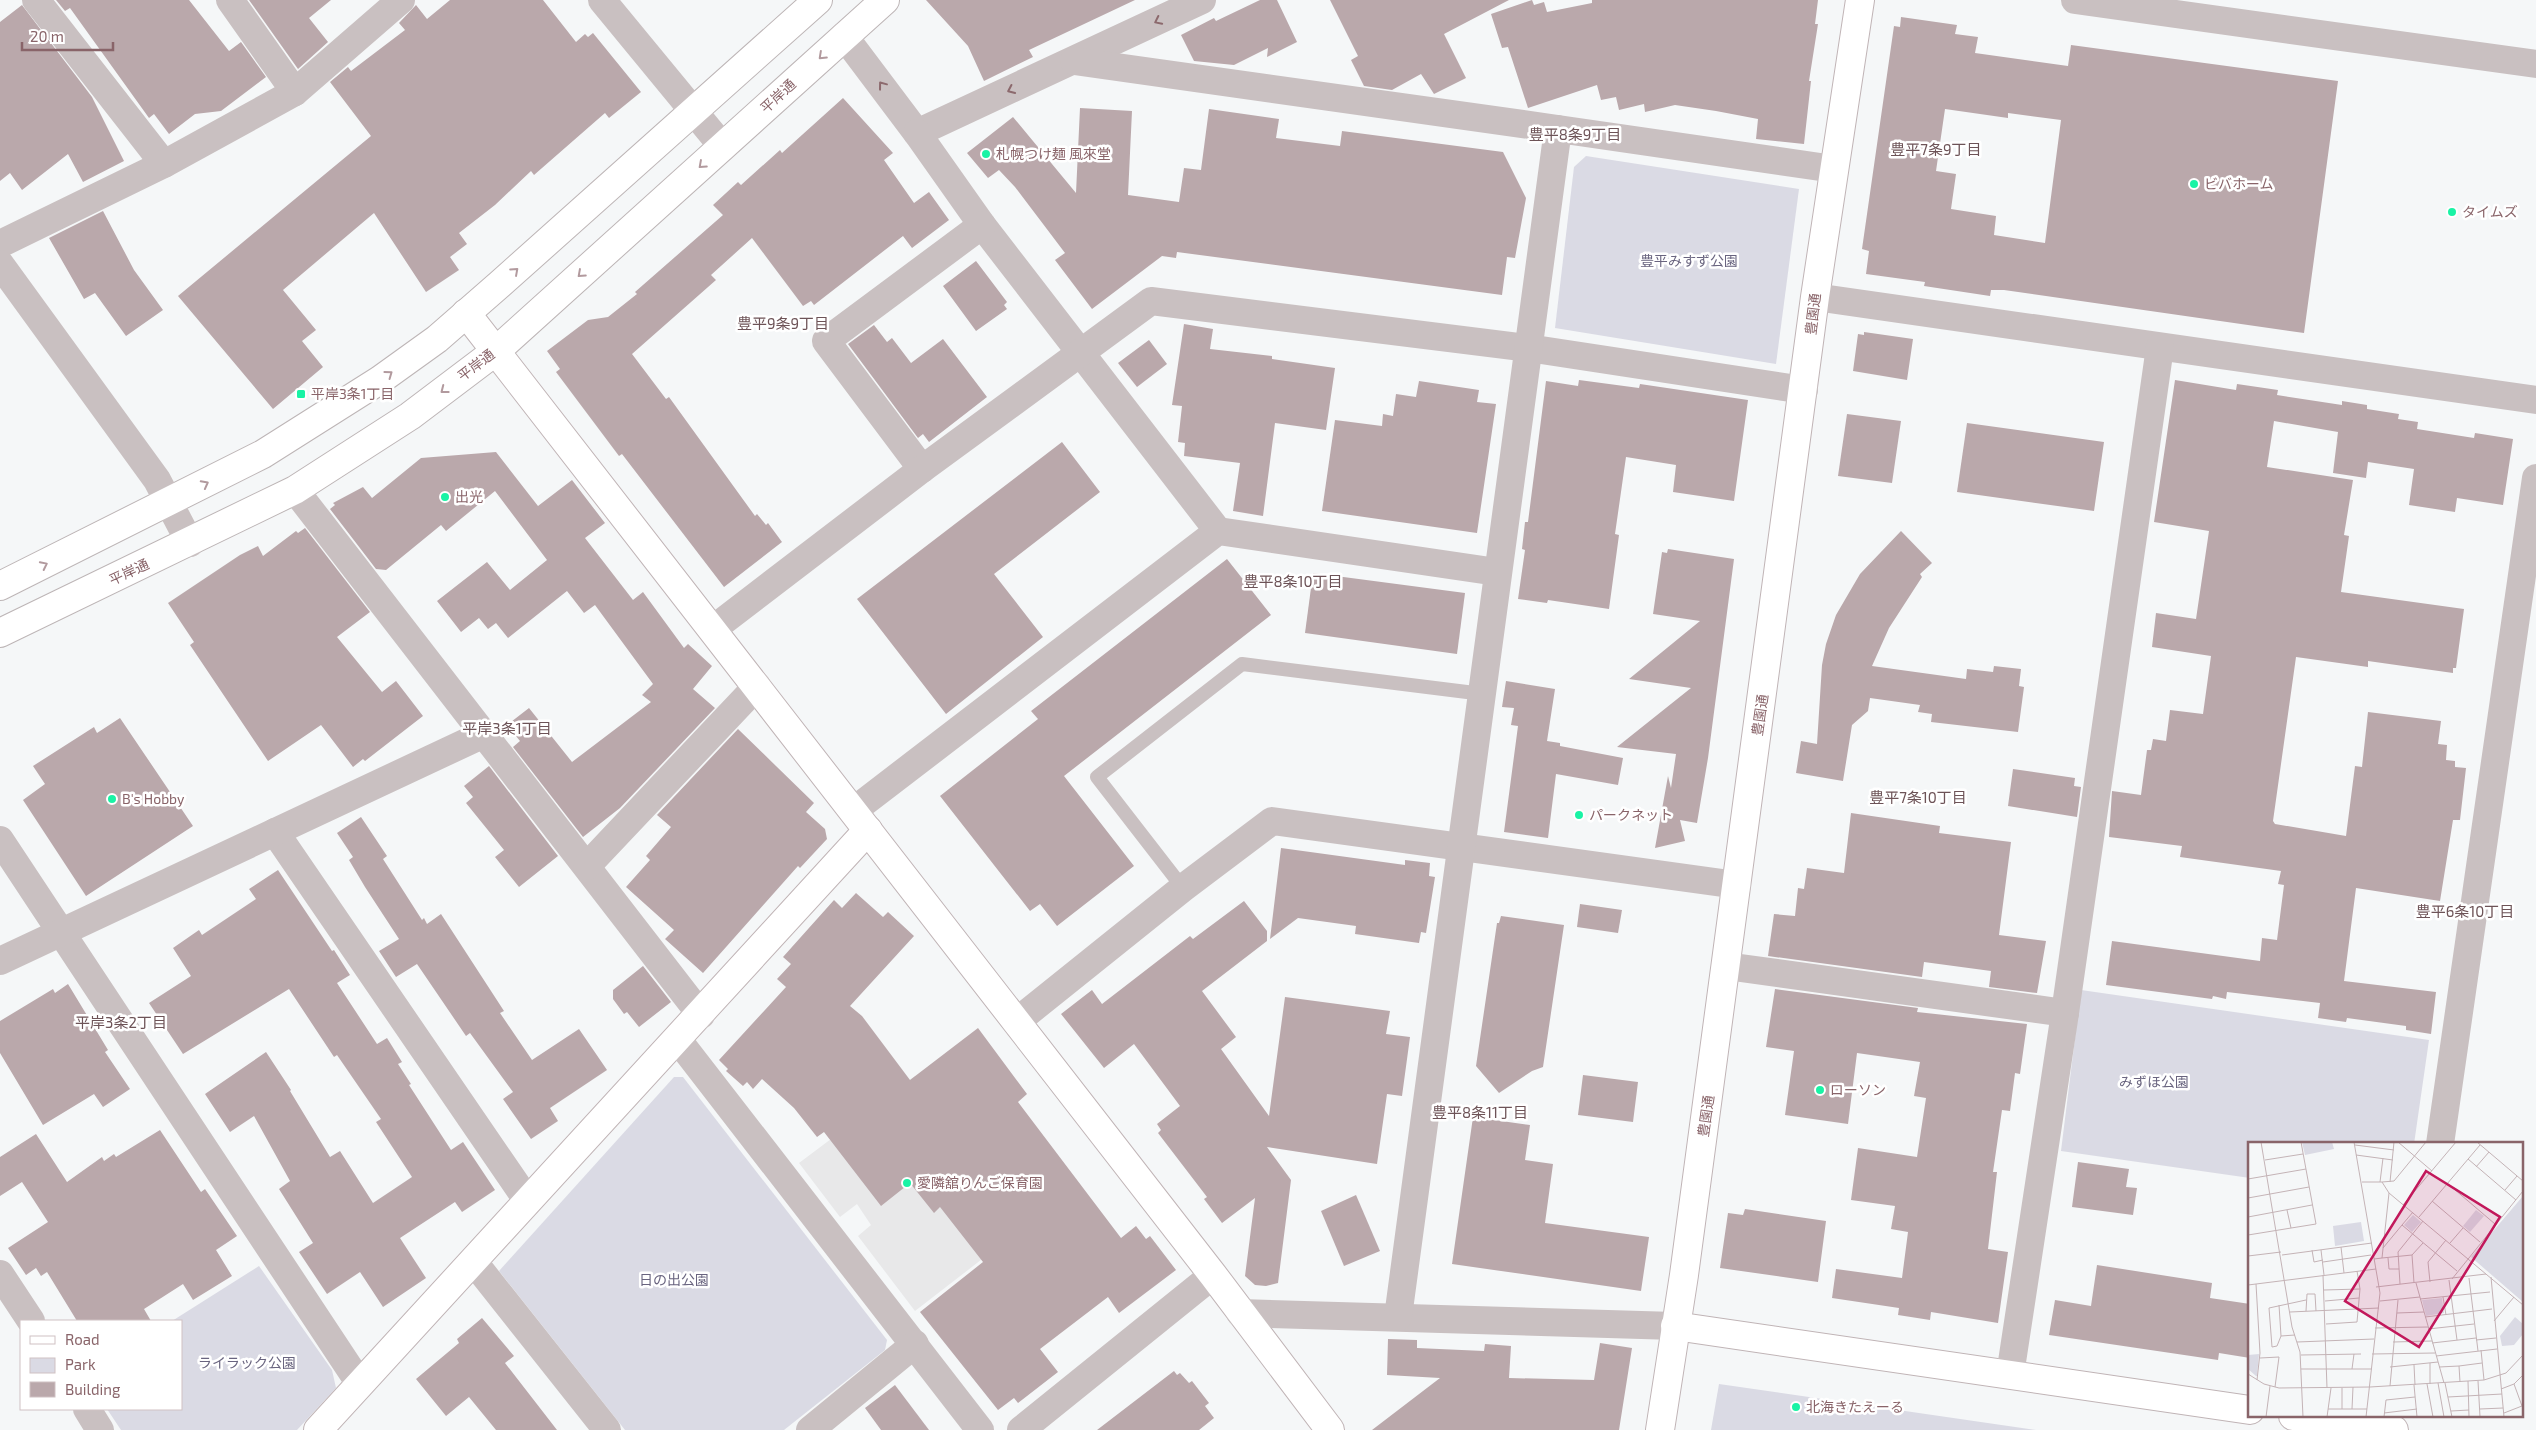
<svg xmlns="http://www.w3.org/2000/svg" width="2536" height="1430" viewBox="0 0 2536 1430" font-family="'Exo 2','Noto Sans JP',sans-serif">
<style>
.built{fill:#e8e8e9}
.green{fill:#dadae4}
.building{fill:#baa8ab;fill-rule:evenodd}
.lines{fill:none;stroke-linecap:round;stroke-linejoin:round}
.secondary-casing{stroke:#c0b4b6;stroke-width:30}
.highway-casing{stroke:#bdb5b6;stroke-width:30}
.lane{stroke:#c9c0c1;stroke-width:14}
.street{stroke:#c9c0c1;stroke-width:28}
.secondary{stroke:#fff;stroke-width:28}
.highway{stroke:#fff;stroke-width:28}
.oneway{stroke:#8c696d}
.oneway2{stroke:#b29a9e}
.poi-dot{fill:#19f3a5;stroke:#fff;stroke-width:2}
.labels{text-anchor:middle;stroke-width:5;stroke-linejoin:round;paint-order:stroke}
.street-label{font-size:14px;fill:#896469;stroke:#fff}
.poi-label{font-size:14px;fill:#896469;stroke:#fff;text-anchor:start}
.park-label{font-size:14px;fill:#69647f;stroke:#fff}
.neighbourhood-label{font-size:15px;fill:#6d5357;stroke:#fff}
.inset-road{fill:none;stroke:#c4b3b6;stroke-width:1}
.view{fill:#c2185b;fill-opacity:0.15;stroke:#c2185b;stroke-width:2.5}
.inset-edge{fill:none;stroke:#896469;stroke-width:2.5}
</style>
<rect width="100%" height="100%" fill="#f5f7f8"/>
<polygon class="built" points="915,1076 1030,1222 915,1311 858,1236 871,1225 857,1204 840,1217 799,1163"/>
<g class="green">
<polygon points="1586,156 1799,189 1776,364 1555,328 1574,167"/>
<polygon points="2081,990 2429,1040 2414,1144 2250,1144 2250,1178 2061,1151"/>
<polygon points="674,1077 683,1077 887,1340 885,1350 784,1430 625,1430 499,1271"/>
<polygon points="259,1266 332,1370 336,1388 297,1430 121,1430 107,1409 181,1409 181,1321 172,1321"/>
<polygon points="1719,1384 2036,1430 1711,1430"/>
</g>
<g class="building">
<polygon points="56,0 189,0 229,51 241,42 266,77 221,111 195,114 169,134 154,114 149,118 70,8 65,11"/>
<polygon points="249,0 331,0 309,18 328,42 298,69"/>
<polygon points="450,0 543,0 576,42 585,34 588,37 593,33 641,92 609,118 605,113 534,175 531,171 495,205 459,233 467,244 450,257 459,270 426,292 374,213 283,290 316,330 302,341 323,367 273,409 178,296 371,136 330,82 348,67 351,71 405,30 399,23 416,5 427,19"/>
<polygon points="926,0 1135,0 1029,50 1033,57 984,81 968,46"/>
<polygon points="1260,0 1277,0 1297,42 1267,57 1268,48 1234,65 1194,61 1181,35 1214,18 1216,21"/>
<polygon points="1330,0 1509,0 1444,34 1466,78 1434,94 1421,74 1392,90 1364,86 1351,60 1358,56"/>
<polygon points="1532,0 1534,5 1544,2 1547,12 1592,3 1592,0 1818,0 1815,24 1818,24 1809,81 1811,81 1804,144 1756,139 1758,119 1716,111 1675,105 1645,112 1644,104 1619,110 1616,97 1601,100 1597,85 1528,108 1508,47 1502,48 1491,14"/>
<polygon points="22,5 92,97 124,161 83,182 68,154 22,190 10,173 0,181 0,22"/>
<path d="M1901,17L1957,25L1955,34L1978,37L1975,53L2068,66L2071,45L2338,81L2304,333L2004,290H1991L1990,296L1924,286L1925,282L1866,274L1869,251L1862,249L1894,26L1900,27ZM1945,109L2008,118V113L2061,120L2045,243L1994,235L1996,216L1951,209L1956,174L1936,171Z"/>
<polygon points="843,98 893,153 884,160 914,203 929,192 949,220 912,248 903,236 814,305 811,301 803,306 752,238 711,275 716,280 632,354 666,399 669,397 755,516 757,514 766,525 768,523 782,542 724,587 622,454 619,456 556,372 560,369 547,351 588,320 608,317 637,294 635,292 723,215 713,205 738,182 741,185 780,150 782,153"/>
<polygon points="1080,108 1132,111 1128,195 1179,202 1184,168 1201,170 1209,109 1279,119 1276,138 1340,146 1342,131 1503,152 1526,198 1515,258 1507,257 1502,295 1177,252 1176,258 1162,256 1092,309 1055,260 1065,253 1015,187 999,170 988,178 967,153 1013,117 1076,193"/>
<polygon points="103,211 134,270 163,310 126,336 95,293 84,299 49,238"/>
<polygon points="976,261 1007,302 1004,305 1007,309 976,331 943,286"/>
<polygon points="1184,324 1213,329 1210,349 1272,356 1272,359 1335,368 1326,430 1275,423 1263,516 1233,511 1240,463 1184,456 1185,443 1178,442 1182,406 1172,405"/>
<polygon points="874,325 887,342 892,338 911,363 943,339 987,397 929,442 923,434 918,438 848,344"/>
<polygon points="1864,332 1913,339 1907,380 1853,371 1858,334 1864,335"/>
<polygon points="1149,340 1167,364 1137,387 1118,363"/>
<polygon points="1579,380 1639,388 1640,384 1748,400 1734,501 1673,492 1676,465 1626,457 1615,534 1619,535 1609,609 1548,600 1547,603 1518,599 1525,550 1522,549 1525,522 1528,522 1546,381 1578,386"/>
<polygon points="2175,380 2236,390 2237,384 2278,390 2277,395 2342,405 2342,401 2367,405 2367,409 2399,414 2398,419 2418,422 2417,429 2474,438 2475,433 2513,439 2503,505 2457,498 2455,512 2409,505 2414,469 2368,462 2366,478 2333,473 2338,432 2274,421 2267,467 2353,480 2344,535 2349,536 2341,592 2464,609 2456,668 2453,668 2453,673 2368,661 2368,667 2296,657 2273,821 2275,824 2346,836 2355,766 2362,767 2368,712 2441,721 2438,744 2447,745 2446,760 2455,761 2455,767 2466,768 2460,820 2453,820 2440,901 2356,888 2344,981 2436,992 2431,1034 2406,1030 2406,1026 2347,1018 2346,1022 2318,1018 2320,1003 2227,992 2226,999 2213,996 2212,999 2106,985 2112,941 2260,961 2262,938 2277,940 2284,885 2278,884 2281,871 2180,857 2182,846 2109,837 2112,791 2141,795 2147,750 2151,750 2153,739 2166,741 2170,710 2203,714 2211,656 2152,647 2156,613 2196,619 2209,531 2154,522"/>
<polygon points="1419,381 1479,390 1477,402 1496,404 1477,533 1322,511 1335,420 1382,426 1383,414 1393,416 1396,394 1416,397"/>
<polygon points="1847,414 1901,421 1892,483 1838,476"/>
<polygon points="1967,423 2104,442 2094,511 1957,492"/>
<polygon points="1062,442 1100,492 994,574 1043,637 946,714 857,599"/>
<polygon points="496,452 538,506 572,480 605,523 585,538 633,600 643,592 684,648 688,644 712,666 693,689 715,708 620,808 583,837 513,747 520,741 507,725 529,708 572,762 651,702 642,695 653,684 595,605 584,613 567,591 508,638 496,623 488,629 479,618 461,632 437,601 487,562 510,590 547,560 495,491 446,531 441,525 386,570 376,569 330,509 335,505 333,503 363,487 372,498 421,458"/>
<polygon points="305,528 370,612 337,637 382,692 396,681 423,716 365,761 363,759 353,767 321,725 268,761 190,645 194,642 168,603 240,555 258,546 263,556 296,531 298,533"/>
<polygon points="1901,531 1932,563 1920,574 1922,577 1889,628 1872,666 1966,679 1967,669 1993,672 1994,666 2021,669 2019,686 2024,687 2018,732 1931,722 1932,714 1918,712 1920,705 1870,698 1868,711 1852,725 1843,781 1796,773 1801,741 1817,744 1822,665 1826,644 1836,615 1860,574"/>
<polygon points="1668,549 1734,559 1708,758 1697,823 1680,820 1685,841 1655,848 1668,776 1671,788 1676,754 1617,747 1691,688 1629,679 1700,621 1653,614 1662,552 1667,553"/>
<polygon points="1227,559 1271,615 1064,776 1134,866 1057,926 1040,904 1030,911 940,796 1038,719 1031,711"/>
<polygon points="1313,573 1465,593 1457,654 1305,633"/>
<polygon points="1506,681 1555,689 1547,741 1560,743 1560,746 1623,758 1618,785 1556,774 1548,838 1504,832 1518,726 1511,725 1514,708 1502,707"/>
<polygon points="120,718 193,826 86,896 23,800 45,784 33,766 94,727 97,733"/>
<polygon points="738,729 814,803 806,812 825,829 827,839 800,868 798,866 703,973 665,939 674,930 626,887 650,860 646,856 671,827 657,815"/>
<polygon points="489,766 558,856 519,887 495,857 504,850 466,803 473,797 464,786"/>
<polygon points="2013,769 2075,778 2074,786 2081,787 2077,817 2008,806"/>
<polygon points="1851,813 1940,826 1939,833 2011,842 1999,935 2046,941 2037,993 1989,987 1991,971 1924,962 1922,977 1768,956 1774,914 1795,916 1798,888 1804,889 1807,868 1844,873"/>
<polygon points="361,817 387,856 383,859 422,920 424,918 427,924 441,914 504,1011 500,1013 532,1060 579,1029 607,1070 550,1108 558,1121 531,1139 503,1099 513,1092 470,1033 466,1036 417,964 396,977 379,951 399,939 365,887 349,860 353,857 337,833"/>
<polygon points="1281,848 1405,865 1405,860 1430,863 1429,876 1435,877 1426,933 1421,932 1419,943 1355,934 1356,926 1298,918 1270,939"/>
<polygon points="278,870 332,951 334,950 350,975 337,983 377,1044 387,1038 402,1062 398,1064 411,1084 409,1085 451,1150 463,1142 495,1190 462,1212 455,1202 400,1238 426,1278 383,1307 360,1272 327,1294 299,1252 313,1243 279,1189 290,1181 254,1116 230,1132 205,1094 266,1052 291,1090 290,1091 330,1157 340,1151 373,1203 412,1177 376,1122 381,1119 337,1055 334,1057 289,989 183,1054 149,1003 191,976 173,948 199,930 202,935 256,899 249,889"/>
<polygon points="856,893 883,917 888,912 914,936 850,1006 862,1016 910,1080 978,1028 1027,1094 1018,1102 1121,1238 1136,1226 1146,1239 1150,1236 1176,1270 1119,1313 1108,1297 1040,1349 1058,1372 1018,1403 1014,1398 998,1410 920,1312 983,1262 940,1207 934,1213 910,1183 881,1206 824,1132 817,1137 794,1108 762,1079 753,1089 747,1082 743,1086 726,1071 728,1069 719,1060 786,987 777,979 791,964 783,957 834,900 842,908"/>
<polygon points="1244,901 1267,931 1267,941 1202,991 1236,1037 1221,1049 1269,1116 1285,997 1390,1011 1386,1034 1410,1037 1402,1096 1387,1094 1377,1164 1267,1147 1291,1180 1278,1283 1266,1286 1255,1285 1245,1276 1255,1198 1222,1223 1204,1199 1207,1197 1158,1133 1161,1130 1157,1124 1180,1106 1134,1044 1104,1068 1061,1014 1092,990 1102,1004 1190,936 1193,939"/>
<polygon points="1580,904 1622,910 1618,933 1577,927"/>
<polygon points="1501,916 1564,925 1543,1067 1532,1071 1499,1093 1476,1066 1497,923 1499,923"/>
<polygon points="643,966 671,1002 639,1027 627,1012 624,1014 613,999 613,990"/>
<polygon points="68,984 108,1050 105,1052 130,1089 103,1107 94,1094 43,1125 0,1053 0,1021 53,989 55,993"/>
<polygon points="1775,989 1918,1008 1917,1012 2027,1024 2020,1074 2015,1073 2010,1111 2002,1110 1993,1172 1997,1172 1988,1249 2008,1252 1998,1323 1931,1312 1930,1320 1898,1315 1899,1308 1832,1298 1836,1269 1902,1278 1908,1232 1891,1229 1895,1206 1851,1200 1858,1148 1917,1157 1926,1098 1914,1096 1920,1062 1857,1053 1848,1124 1785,1115 1794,1051 1766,1047"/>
<polygon points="1583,1075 1638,1082 1633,1122 1578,1115"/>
<polygon points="1473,1117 1530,1125 1525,1160 1553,1164 1545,1223 1649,1237 1641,1291 1452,1264"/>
<polygon points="160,1130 201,1192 205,1189 237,1236 216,1250 232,1276 193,1300 183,1284 144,1309 151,1321 77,1321 47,1272 41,1276 36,1268 26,1275 8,1248 48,1222 22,1182 0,1196 0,1157 36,1134 67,1182 102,1157 104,1161 114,1154 116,1157"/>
<polygon points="2078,1162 2129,1169 2126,1187 2137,1188 2133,1215 2072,1207"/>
<polygon points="1356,1195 1380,1251 1344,1266 1321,1211"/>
<polygon points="1745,1209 1826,1221 1818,1282 1720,1268 1728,1213 1743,1215"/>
<polygon points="2097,1265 2212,1283 2210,1298 2250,1304 2250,1358 2219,1353 2218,1360 2049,1335 2055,1300 2091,1306"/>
<polygon points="482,1318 514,1356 505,1363 557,1430 496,1430 469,1397 446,1416 416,1379 459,1343 457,1339"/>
<polygon points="1388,1339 1417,1340 1417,1348 1484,1351 1485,1344 1511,1346 1509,1378 1594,1380 1600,1343 1632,1348 1619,1430 1372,1430 1440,1378 1387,1375"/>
<polygon points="1174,1371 1177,1375 1180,1373 1189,1383 1192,1381 1209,1403 1205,1406 1214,1418 1199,1430 1097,1430"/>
<polygon points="895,1385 929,1430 881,1430 865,1408"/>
</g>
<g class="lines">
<g class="secondary-casing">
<g id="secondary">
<polyline points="466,313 1213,1275 1330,1430"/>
<polyline points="1675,1326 2250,1410"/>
<polyline points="2293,1416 2394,1430"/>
<polyline points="318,1430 868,830"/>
<polyline points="1660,1430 1684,1275 1815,297 1860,0"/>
</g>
</g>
<g class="highway-casing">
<g id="highway">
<polyline points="0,586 263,454 380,380 437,339 500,284 818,0"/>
<polyline points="0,633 295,490 410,416 496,351 885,0"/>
</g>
</g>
<polyline class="lane" points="1183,888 1097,777 1242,664 1483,694"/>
<g class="street">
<polyline points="36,0 164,164"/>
<polyline points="230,0 295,92"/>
<polyline points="602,0 723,147"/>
<polyline points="2075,0 2536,64"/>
<polyline points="844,36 917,133 1202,0"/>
<polyline points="1074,61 1558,129"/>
<polyline points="917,133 982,225 1218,531"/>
<polyline points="0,244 164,164 295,92 401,0"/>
<polyline points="0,264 157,480 190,543"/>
<polyline points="1815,297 2536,400"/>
<polyline points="922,469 826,341 982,225"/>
<polyline points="295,490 701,1015"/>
<polyline points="713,629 922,469 1151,301 1528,348 1804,390"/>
<polyline points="853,811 1218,531 1497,572"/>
<polyline points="275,832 527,1200"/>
<polyline points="0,840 360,1384"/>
<polyline points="587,866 757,686"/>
<polyline points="0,961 484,734"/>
<polyline points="1726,966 2065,1013"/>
<polyline points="1016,1022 1183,888 1272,821 1737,885"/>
<polyline points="678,1040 980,1430"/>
<polyline points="2440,1144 2536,478"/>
<polyline points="473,1261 607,1430"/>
<polyline points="0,1274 31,1321"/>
<polyline points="1240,1313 1675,1326"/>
<polyline points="1398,1317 1558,129 1834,169"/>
<polyline points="2010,1375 2065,1013 2160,347"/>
<polyline points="87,1409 100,1430"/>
<polyline points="810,1430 915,1344"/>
<polyline points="1021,1430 1213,1275"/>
</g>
<use href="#secondary" class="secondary"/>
<use href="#highway" class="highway"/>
</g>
<defs><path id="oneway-chevron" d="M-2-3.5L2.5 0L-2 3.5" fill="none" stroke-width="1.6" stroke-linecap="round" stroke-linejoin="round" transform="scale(1.25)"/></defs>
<g class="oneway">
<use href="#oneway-chevron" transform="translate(1158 21) rotate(154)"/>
<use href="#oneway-chevron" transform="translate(882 85) rotate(-127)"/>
<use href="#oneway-chevron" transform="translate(1011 90) rotate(155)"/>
</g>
<g class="oneway2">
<use href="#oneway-chevron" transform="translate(822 56) rotate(137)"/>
<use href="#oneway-chevron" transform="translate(702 165) rotate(138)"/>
<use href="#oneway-chevron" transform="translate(515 271) rotate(-42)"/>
<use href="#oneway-chevron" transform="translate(581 274) rotate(138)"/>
<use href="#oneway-chevron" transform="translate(389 374) rotate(-36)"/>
<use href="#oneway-chevron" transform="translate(444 390) rotate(142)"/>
<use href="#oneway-chevron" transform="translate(205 484) rotate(-28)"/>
<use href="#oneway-chevron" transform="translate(44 565) rotate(-26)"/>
</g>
<g class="poi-dot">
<circle cx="986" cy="154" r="5"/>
<circle cx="2194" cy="184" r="5"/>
<circle cx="2452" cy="212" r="5"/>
<rect x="296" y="389" width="10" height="10" rx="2.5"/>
<circle cx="445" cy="497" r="5"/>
<circle cx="112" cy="799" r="5"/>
<circle cx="1579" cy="815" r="5"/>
<circle cx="1820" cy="1090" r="5"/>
<circle cx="907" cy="1183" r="5"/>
<circle cx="1796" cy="1407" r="5"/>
</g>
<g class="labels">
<g class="street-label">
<text transform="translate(778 96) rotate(-43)" y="5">平岸通</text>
<text transform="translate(1813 314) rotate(-83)" y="5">豊園通</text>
<text transform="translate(476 365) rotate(-37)" y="5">平岸通</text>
<text transform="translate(129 572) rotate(-25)" y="5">平岸通</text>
<text transform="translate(1760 715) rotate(-82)" y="5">豊園通</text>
<text transform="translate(1706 1116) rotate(-82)" y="5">豊園通</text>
</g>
<g class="poi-label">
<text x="996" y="159">札幌つけ麺 風來堂</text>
<text x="2204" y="189">ビバホーム</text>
<text x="2462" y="217">タイムズ</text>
<text x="311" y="399">平岸3条1丁目</text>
<text x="455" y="502">出光</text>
<text x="122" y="804">B's Hobby</text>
<text x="1589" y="820">パークネット</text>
<text x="1830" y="1095">ローソン</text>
<text x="917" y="1188">愛隣舘りんご保育園</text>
<text x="1806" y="1412">北海きたえーる</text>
</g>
<g class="park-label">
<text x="1689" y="266">豊平みすず公園</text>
<text x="2154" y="1087">みずほ公園</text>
<text x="674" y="1285">日の出公園</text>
<text x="247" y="1368">ライラック公園</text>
</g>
<g class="neighbourhood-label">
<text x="1575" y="140">豊平8条9丁目</text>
<text x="1936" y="155">豊平7条9丁目</text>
<text x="783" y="329">豊平9条9丁目</text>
<text x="1293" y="587">豊平8条10丁目</text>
<text x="507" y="734">平岸3条1丁目</text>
<text x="1918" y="803">豊平7条10丁目</text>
<text x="2465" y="917">豊平6条10丁目</text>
<text x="121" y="1028">平岸3条2丁目</text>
<text x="1480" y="1118">豊平8条11丁目</text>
</g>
</g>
<g transform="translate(2248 1142)">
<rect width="275" height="275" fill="#f5f7f8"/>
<path d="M54,0H84L86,7L57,13ZM275,54V160L223,115ZM228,68L236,74L222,90L215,84ZM165,73L173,80L164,90L156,83ZM113,80L116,99L87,104L85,84ZM194,156L196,171L178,174L174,158ZM267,175L275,182V192L266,203L254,204L252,194ZM11,212L9,234H8L0,227V213Z" fill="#dadae4"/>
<path class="inset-road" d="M13,0L44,185L52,210L55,275M106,0L132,151L118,275M150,0L184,29M229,0L275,39M107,3L146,8M108,13L145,18M220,17L268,58M17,18L55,12M228,25L241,10M0,37L58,27M114,40H134L141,51L275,163M132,40L135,16M134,40L146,39L178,0M142,40L146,0M199,41L247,82M257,48L269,34M0,56L61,45M184,59L232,100M155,63L208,0M39,68L43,86M165,70L154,83L209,129M0,75L64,63M171,75L232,3M0,93L68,82L53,0M202,101L215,86M93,105L96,131M135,106L154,83M64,108L66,120L75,118M73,108L76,133M34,113L124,101M0,114L33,110M134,116L164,113M140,116L141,127H151M126,117L134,116L141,51M75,120L123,113M75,133L79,246M243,135L256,275M221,136L230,209M204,137L275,49M201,138L209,198M182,140L180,120L198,98M166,141L164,113L175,101M168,141L196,241M8,142L12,211L9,238M152,142L150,110L175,79M0,143L128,127M128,145L238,132M76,148L112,147M195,155L198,173M172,157L242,150M77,159L111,156M132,159L172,155M31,163L33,194M58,169L59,152H67L68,169M42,170L131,166M149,171L176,170M177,175L244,167M246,179L266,155M78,182L109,180L112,147L109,129M127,186L180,185M180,187L226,182M47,193L33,194L29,204L24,205L21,166L58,158M228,198L248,196M49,200L126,197M145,200L184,199M184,201L228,196M233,208L236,238M124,212L187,211M53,213L113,212M188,214L249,207M12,216L31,215L27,245M182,221V242M166,223L167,243M142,225L190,220M191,225L211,224M53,227H124M104,227L106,212M0,232L16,242L31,246L122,245L236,238L258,231L275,213M220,239L221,275M230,239L232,275M212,240L211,224L234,221M190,241L196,275M197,241L204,275M179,242L185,275M266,242L274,264M166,243L169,275M142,244L150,158M253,247L266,242L275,233M200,255L254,252M80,267H119M94,267V246M104,267L105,245M232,267L255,266M203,269L221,268M136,271L169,267M256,271L274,264M18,275L22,244M79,275L83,246M136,275L138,258L167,255"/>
<path class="view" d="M178,29L252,75L171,205L97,159Z"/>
<rect width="275" height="275" class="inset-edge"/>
</g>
<rect x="20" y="1320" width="162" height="90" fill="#ffffff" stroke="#d0c1c3"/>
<rect x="30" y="1336" width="25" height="8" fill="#ffffff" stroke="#d0c1c3"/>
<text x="65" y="1345" font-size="15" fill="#896469">Road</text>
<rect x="30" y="1358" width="25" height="15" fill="#dadae4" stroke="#d0c1c3"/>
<text x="65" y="1370" font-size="15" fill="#896469">Park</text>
<rect x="30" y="1382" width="25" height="15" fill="#baa8ab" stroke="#d0c1c3"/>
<text x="65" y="1395" font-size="15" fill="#896469">Building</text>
<path d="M22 42v8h91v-8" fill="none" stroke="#896469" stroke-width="2.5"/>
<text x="30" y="42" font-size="15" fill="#896469" stroke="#ffffff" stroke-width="4" paint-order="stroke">20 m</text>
</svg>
